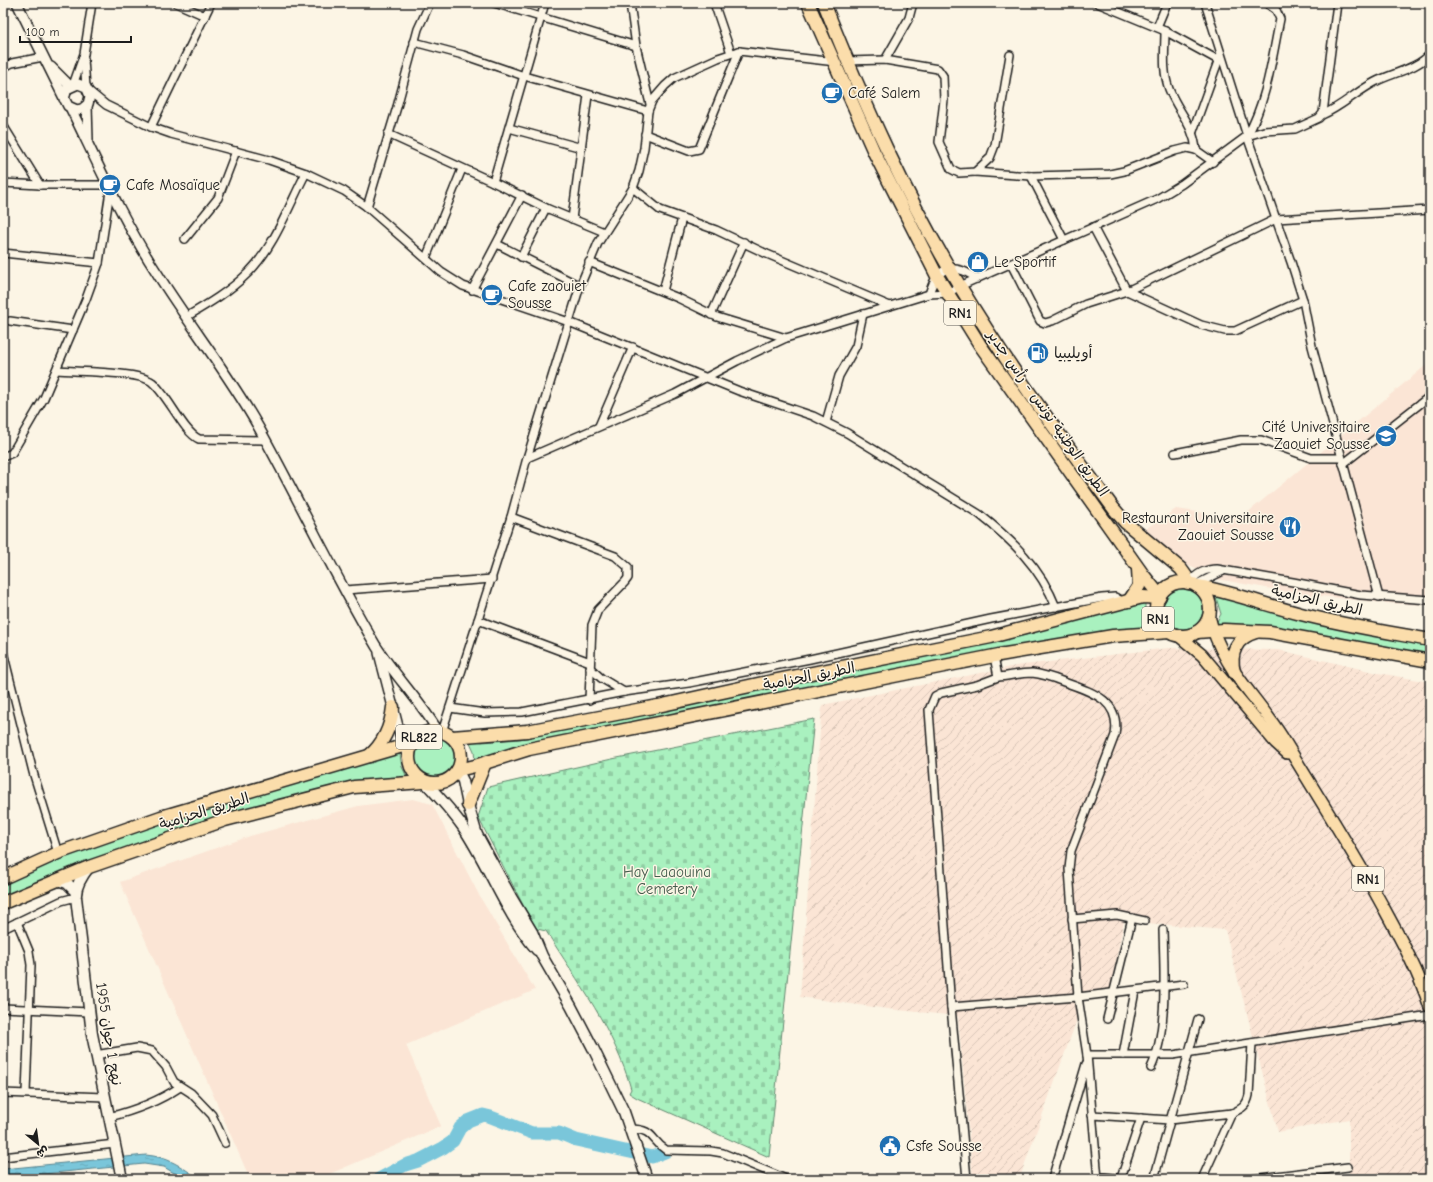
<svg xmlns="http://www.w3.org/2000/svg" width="1433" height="1182" viewBox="0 0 1433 1182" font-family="'Comic Neue','Playpen Sans Arabic',sans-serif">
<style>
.built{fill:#fbe5d5}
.industrial{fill:url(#industrial-furrows)}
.grass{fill:#a9f1bf;stroke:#62866e}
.cemetery{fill:url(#cemetery-stones);stroke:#62866e}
.water{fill:url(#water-ripples);stroke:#54828e}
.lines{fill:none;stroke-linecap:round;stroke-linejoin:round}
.river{stroke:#7ac6da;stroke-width:13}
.minor-casing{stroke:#1c1c1c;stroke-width:10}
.tertiary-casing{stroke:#1c1c1c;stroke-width:12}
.secondary-casing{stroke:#1c1c1c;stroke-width:13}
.primary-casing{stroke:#1c1c1c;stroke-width:14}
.trunk-casing{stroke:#1c1c1c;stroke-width:15}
.minor{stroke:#fcf5e5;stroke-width:7}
.tertiary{stroke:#fcf5e5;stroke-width:9}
.secondary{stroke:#fcf5e5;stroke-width:10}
.primary{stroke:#fbddab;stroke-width:11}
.trunk{stroke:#fbddab;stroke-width:12}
.labels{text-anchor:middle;stroke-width:3;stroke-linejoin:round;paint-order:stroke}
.shield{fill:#fcf5e5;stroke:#5f5d58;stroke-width:1}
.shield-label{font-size:14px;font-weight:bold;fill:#1c1c1c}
.poi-label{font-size:15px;fill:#1c1c1c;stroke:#fcf5e5;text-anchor:start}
.street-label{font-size:15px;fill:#1c1c1c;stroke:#fcf5e5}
.park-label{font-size:15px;fill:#465c4d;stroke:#fcf5e5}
</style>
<defs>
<pattern id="industrial-furrows" width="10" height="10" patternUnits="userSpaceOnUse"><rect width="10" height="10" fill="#fbe5d5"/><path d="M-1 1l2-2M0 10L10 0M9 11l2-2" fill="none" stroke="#d7c4b6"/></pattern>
<pattern id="cemetery-stones" width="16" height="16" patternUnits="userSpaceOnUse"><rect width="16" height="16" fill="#a9f1bf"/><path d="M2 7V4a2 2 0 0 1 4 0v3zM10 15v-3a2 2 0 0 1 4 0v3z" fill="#91cea4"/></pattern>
<pattern id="water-ripples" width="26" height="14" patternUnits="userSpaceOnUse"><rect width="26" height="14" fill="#7ac6da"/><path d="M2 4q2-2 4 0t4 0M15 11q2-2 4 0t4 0" fill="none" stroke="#69aaba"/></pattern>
</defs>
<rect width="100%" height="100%" fill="#fcf5e5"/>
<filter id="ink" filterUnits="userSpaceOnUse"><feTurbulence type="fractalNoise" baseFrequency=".025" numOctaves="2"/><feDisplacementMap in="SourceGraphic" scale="8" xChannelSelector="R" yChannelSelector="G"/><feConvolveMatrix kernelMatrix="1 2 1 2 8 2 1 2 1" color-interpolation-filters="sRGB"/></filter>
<g filter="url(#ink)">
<g class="built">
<polygon points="1430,362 1430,605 1385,603 1293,593 1217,579 1168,556 1142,531 1176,509 1241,518"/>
<polygon points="413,799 432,804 480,897 535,990 406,1045 441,1126 318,1179 250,1179 120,882 250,836 358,806"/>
</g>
<polygon class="industrial" points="1169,648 1279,650 1378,673 1430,682 1430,1179 1349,1179 1349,1119 1278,1132 1225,930 1124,921 1110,990 1075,995 1076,1022 1020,1177 973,1179 958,1016 888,1009 800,997 822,705 1015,666"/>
<g class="grass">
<circle cx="1183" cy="609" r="20"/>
<polygon points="1214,591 1430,646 1430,656 1254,625 1215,625 1221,614"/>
<polygon points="1145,601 1145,619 1153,629 475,762 474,751 469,740 482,742 520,739 1030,634 1075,618"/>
<circle cx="435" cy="759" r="21"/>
<path d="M399,749L402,767L407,777C363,777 321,789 279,800C183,825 94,858 3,897V882L131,830Z"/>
</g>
<path class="cemetery" d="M814,719L769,1157L637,1098L629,1093L631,1089C615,1031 578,982 546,931L537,929L524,907L478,817L488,787L612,759Z"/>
<path class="water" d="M146,1155C168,1157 181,1166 199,1179H184L164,1167L144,1164L3,1178V1169Z"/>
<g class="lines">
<polyline class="river" points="379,1179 405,1165 418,1161 443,1148 453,1141 460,1128 468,1121 483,1115 491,1117 532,1133 559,1133 576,1140 652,1157 665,1152"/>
<g class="minor-casing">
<g id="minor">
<polyline points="176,3 205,16"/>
<polyline points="494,3 636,46"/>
<polyline points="630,3 636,46 650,104"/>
<polyline points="714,3 731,53"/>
<polyline points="1097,3 1165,31 1218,60"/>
<polyline points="1205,3 1247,136 1291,262 1303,300 1312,346 1379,597"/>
<polyline points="1157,27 1167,3"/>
<path d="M1165,31C1165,51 1162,70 1169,89C1178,112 1194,125 1196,150"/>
<polyline points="414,42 463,55 524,76 648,111"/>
<polyline points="84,59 86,87"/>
<polyline points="885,60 909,18 913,3"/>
<polyline points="846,61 885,60 938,69 943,76 944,100 939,142 951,169 959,173 975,172 990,158 995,145 1010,55"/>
<polyline points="3,68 12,63 43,57"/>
<polyline points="73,85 84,54 92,3"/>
<path d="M89,91L106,105L151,127L171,134L269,160L306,173L344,191L367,207L441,272L463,286L569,322L739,391L813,416L847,433L979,514C1011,539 1041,568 1056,607"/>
<path d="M1322,115C1341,107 1356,92 1375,82C1392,73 1417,69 1430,54"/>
<polyline points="3,125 40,185"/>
<polyline points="151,127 211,3"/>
<polyline points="509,128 582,148"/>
<polyline points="1193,131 1220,56"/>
<polyline points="388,134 493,182 546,208 604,232"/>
<polyline points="645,134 689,151 699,149 739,51"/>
<path d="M1247,136C1267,101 1272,58 1280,19L1276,10L1266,3"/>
<polyline points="975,172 1031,176 1110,174 1124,171 1175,151 1187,148 1196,150 1213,162"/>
<polyline points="1031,176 1064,240"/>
<polyline points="493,182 545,3"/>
<polyline points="3,183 40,185 107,185"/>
<polyline points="633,188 660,210 716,230 767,254 890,306"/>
<polyline points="367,207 397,107 418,29 430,3"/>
<polyline points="572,219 588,95"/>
<polyline points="1093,227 1127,291 1201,325 1225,331 1235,331 1303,300"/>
<polyline points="185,239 218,198 236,151"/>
<polyline points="497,244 580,286"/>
<polyline points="3,253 99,263"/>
<polyline points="521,257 546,208"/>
<polyline points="426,258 462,169"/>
<polyline points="589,262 678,298 717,317 786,338"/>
<polyline points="1011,264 1040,321 1045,323 1052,321 1086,304 1127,291 1276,219 1430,210"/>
<polyline points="472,290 522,195"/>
<polyline points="663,291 682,218"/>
<path d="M929,294C931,288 934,280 937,276C949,263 965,270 977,279"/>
<polyline points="711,315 744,242"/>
<path d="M186,317C208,304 230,291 248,273C275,246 289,205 306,173"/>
<polyline points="10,321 73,330"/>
<path d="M57,370C78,372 137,371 152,382C168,395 184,433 199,439L265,440"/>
<polyline points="826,422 839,376 856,346 863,314"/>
<polyline points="599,426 633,347"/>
<polyline points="1175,453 1241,440 1261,440 1311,458 1341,458"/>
<polyline points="3,457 12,453 44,398 86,299 99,263 110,191"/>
<polyline points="527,458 675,394 737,361 786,338 929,294 948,293 960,286 1157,199 1182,184 1247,136 1264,131 1295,129 1319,118 1323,113 1337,3"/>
<polyline points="1343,464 1430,396"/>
<polyline points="511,517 615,556 628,567 628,578 625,582 598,610 592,625 589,700"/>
<path d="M1189,583C1197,573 1205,569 1217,569L1293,582L1361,595L1430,600"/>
<polyline points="1195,585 1223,571"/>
<polyline points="345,590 492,579"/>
<polyline points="478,620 590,662"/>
<polyline points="3,652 33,772 58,853"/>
<polyline points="590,668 601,678 624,692"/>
<path d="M998,677C1009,676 1021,673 1032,673C1043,674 1054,678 1064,682C1092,692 1121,700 1115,735L1071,851L1069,869L1078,997L1087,1055L1098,1179"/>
<polyline points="450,708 485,713 522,712 624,692 689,683 810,659 991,619 1102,598 1115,597 1123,602"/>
<polyline points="442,732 511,517 527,458 580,286 598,243 633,188 639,171 644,148 648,111 652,101 665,86 674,78 718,58 739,51 836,62"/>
<polyline points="1072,919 1117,915 1145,921"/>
<polyline points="17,922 29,951 31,965 26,1093"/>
<polyline points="3,929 61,901 76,897"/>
<polyline points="951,1007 1078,997 1184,984"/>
<polyline points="3,1008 89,1012"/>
<polyline points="1107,1019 1132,918"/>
<polyline points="95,1055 137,1048 152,1051 166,1067 174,1082 191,1093 212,1115 225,1143"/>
<polyline points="1087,1055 1173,1055 1430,1015"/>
<polyline points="1123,1055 1135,991"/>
<path d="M1151,1068C1168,1032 1164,970 1163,930"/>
<polyline points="3,1093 104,1097"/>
<path d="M1092,1115L1170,1120L1232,1113C1241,1109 1247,1106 1249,1095L1252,1043"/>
<path d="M109,1117C133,1111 159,1101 180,1087"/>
<path d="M630,1129C655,1129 650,1140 666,1150L711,1151L723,1153L786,1179"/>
<polyline points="3,1157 115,1144"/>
<polyline points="1098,1178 1104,1177 1124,1179"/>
<polyline points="1121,1178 1141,1118"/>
<polyline points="967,1179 951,1007 929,710 935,696 941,693 977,685 998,677 994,656"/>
<polyline points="1052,1179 1086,1064"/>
<polyline points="1154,1179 1198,1019"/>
<polyline points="1202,1179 1232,1113"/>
<polyline points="1252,1179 1348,1167"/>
</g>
</g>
<g class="tertiary-casing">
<g id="tertiary">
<polyline points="17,3 68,106 77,110 82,109 88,104 90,96 86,87 78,84 67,89 64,99"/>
<polyline points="51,67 70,86"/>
<polyline points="87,106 88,140"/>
<path d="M71,109C98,164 123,221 157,273C190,326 229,374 259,428C299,500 334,575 376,646C395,676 420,701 438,731"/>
<polyline points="379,653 400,734 409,760"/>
</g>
</g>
<g class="secondary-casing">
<g id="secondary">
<polyline points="458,771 463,781 468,805 477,835 511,897 532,932 542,956 571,1006 593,1048 624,1112 647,1179"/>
<path d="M426,783C439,797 452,811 463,827C490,867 505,913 537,950"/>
<path d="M89,867C82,876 75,886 76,897L92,1034L122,1179"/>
<polyline points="57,880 67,883 76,892"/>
</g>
</g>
<g class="primary-casing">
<g id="primary">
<path d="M1209,616C1221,667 1255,694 1282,737C1315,792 1350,846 1381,903C1399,936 1418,970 1430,1007"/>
<polyline points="1178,635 1202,655 1275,742 1287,753"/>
</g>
</g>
<g class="trunk-casing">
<g id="trunk">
<polyline points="808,3 874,152 937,276 980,345 1144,576 1160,596"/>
<path d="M824,3C863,101 906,198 961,288C1007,365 1061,437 1114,509L1126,523L1181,569L1186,576L1188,583"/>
<circle cx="1183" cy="609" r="27"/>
<path d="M1197,586C1232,592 1266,605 1301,614C1343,625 1387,632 1430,640"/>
<polyline points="1129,601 1139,586 1138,569"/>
<polyline points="1197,632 1224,630 1270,632 1430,661"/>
<path d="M1234,672C1229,653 1237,637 1256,632"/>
<circle cx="435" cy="757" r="26"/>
<polyline points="452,737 527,731 658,706 777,680 991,637 1143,597 1159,598"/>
<path d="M369,756C384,743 391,727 393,707"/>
<polyline points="458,770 475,766 529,749 999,655 1113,636 1170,632"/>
<polyline points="468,805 485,763"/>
<polyline points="3,878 58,853 161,817 413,743"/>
<polyline points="3,903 89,867 225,820 354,787 423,782"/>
</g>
</g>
<use href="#minor" class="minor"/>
<use href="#tertiary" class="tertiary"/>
<use href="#secondary" class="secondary"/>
<use href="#primary" class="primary"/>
<use href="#trunk" class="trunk"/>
</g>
</g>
<defs>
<g id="cafe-disc" transform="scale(1.15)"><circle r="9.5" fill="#1f6fb2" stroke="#fcf5e5"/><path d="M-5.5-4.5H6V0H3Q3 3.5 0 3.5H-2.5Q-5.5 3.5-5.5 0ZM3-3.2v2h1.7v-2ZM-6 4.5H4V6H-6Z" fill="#fff"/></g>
<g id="shop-disc" transform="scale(1.15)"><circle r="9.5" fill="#1f6fb2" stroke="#fcf5e5"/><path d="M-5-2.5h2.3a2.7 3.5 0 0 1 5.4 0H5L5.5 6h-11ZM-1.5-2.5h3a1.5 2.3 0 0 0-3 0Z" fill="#fff"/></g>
<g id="fuel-disc" transform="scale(1.15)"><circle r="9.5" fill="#1f6fb2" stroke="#fcf5e5"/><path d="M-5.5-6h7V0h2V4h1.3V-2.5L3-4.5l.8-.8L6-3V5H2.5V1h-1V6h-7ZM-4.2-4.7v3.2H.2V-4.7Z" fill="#fff"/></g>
<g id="university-disc" transform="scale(1.15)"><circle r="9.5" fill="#1f6fb2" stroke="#fcf5e5"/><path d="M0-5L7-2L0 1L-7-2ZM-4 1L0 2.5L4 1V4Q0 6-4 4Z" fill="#fff"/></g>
<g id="restaurant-disc" transform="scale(1.15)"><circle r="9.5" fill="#1f6fb2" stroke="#fcf5e5"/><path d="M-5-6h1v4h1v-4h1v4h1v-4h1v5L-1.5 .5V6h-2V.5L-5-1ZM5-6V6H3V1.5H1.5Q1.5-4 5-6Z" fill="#fff"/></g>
<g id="civic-disc" transform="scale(1.15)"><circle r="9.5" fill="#1f6fb2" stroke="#fcf5e5"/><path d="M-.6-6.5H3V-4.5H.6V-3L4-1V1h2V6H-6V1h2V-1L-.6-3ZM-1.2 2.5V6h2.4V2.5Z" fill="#fff"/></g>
</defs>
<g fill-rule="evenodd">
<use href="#cafe-disc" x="832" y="93"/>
<use href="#cafe-disc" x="110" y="185"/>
<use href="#shop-disc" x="978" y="262"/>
<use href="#cafe-disc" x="492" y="295"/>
<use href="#fuel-disc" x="1038" y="353"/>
<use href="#university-disc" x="1386" y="436"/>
<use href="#restaurant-disc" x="1290" y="527"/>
<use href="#civic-disc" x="890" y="1146"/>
</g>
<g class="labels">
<g class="shield">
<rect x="944" y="301" width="32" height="24" rx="3"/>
<rect x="1142" y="607" width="32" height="24" rx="3"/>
<rect x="396" y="725" width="46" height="24" rx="3"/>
<rect x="1352" y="867" width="32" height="24" rx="3"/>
</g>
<g class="shield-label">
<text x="960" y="318">RN1</text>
<text x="1158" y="624">RN1</text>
<text x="419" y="742">RL822</text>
<text x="1368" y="884">RN1</text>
</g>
<g class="poi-label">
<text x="848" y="98">Café Salem</text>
<text x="126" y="190">Cafe Mosaïque</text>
<text x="994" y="267">Le Sportif</text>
<text x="508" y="291">Cafe zaouiet<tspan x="508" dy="17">Sousse</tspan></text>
<text x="1054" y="358">أويليبيا</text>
<text x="1370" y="432" text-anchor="end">Cité Universitaire<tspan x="1370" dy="17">Zaouiet Sousse</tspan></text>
<text x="1274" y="523" text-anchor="end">Restaurant Universitaire<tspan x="1274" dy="17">Zaouiet Sousse</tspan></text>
<text x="906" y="1151">Csfe Sousse</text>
</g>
<g class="street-label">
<text transform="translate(1048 413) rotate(55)" y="5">الطريق الوطنية تونس - رأس جدير</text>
<text transform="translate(1317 600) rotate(13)" y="5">الطريق الحزامية</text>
<text transform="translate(809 676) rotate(-11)" y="5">الطريق الحزامية</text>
<text transform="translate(204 811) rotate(-17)" y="5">الطريق الحزامية</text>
<text transform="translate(109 1034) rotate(81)" y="5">نهج 1 جوان 1955</text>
</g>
<g class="park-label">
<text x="667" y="877">Hay Laaouina<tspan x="667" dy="17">Cemetery</tspan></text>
</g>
</g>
<rect width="1433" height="1182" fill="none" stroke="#fcf5e5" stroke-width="16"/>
<rect x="8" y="8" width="1417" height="1166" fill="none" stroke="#1c1c1c" stroke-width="1.5" filter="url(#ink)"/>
<g transform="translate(38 1144) rotate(151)" stroke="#fcf5e5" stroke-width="3" paint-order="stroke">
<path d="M0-3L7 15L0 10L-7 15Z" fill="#1c1c1c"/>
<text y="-6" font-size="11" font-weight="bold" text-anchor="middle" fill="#1c1c1c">ش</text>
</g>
<path d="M20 36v6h111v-6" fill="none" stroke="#1c1c1c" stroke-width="2"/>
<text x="26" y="36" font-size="12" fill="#1c1c1c" stroke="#fcf5e5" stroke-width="3" paint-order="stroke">100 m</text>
</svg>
